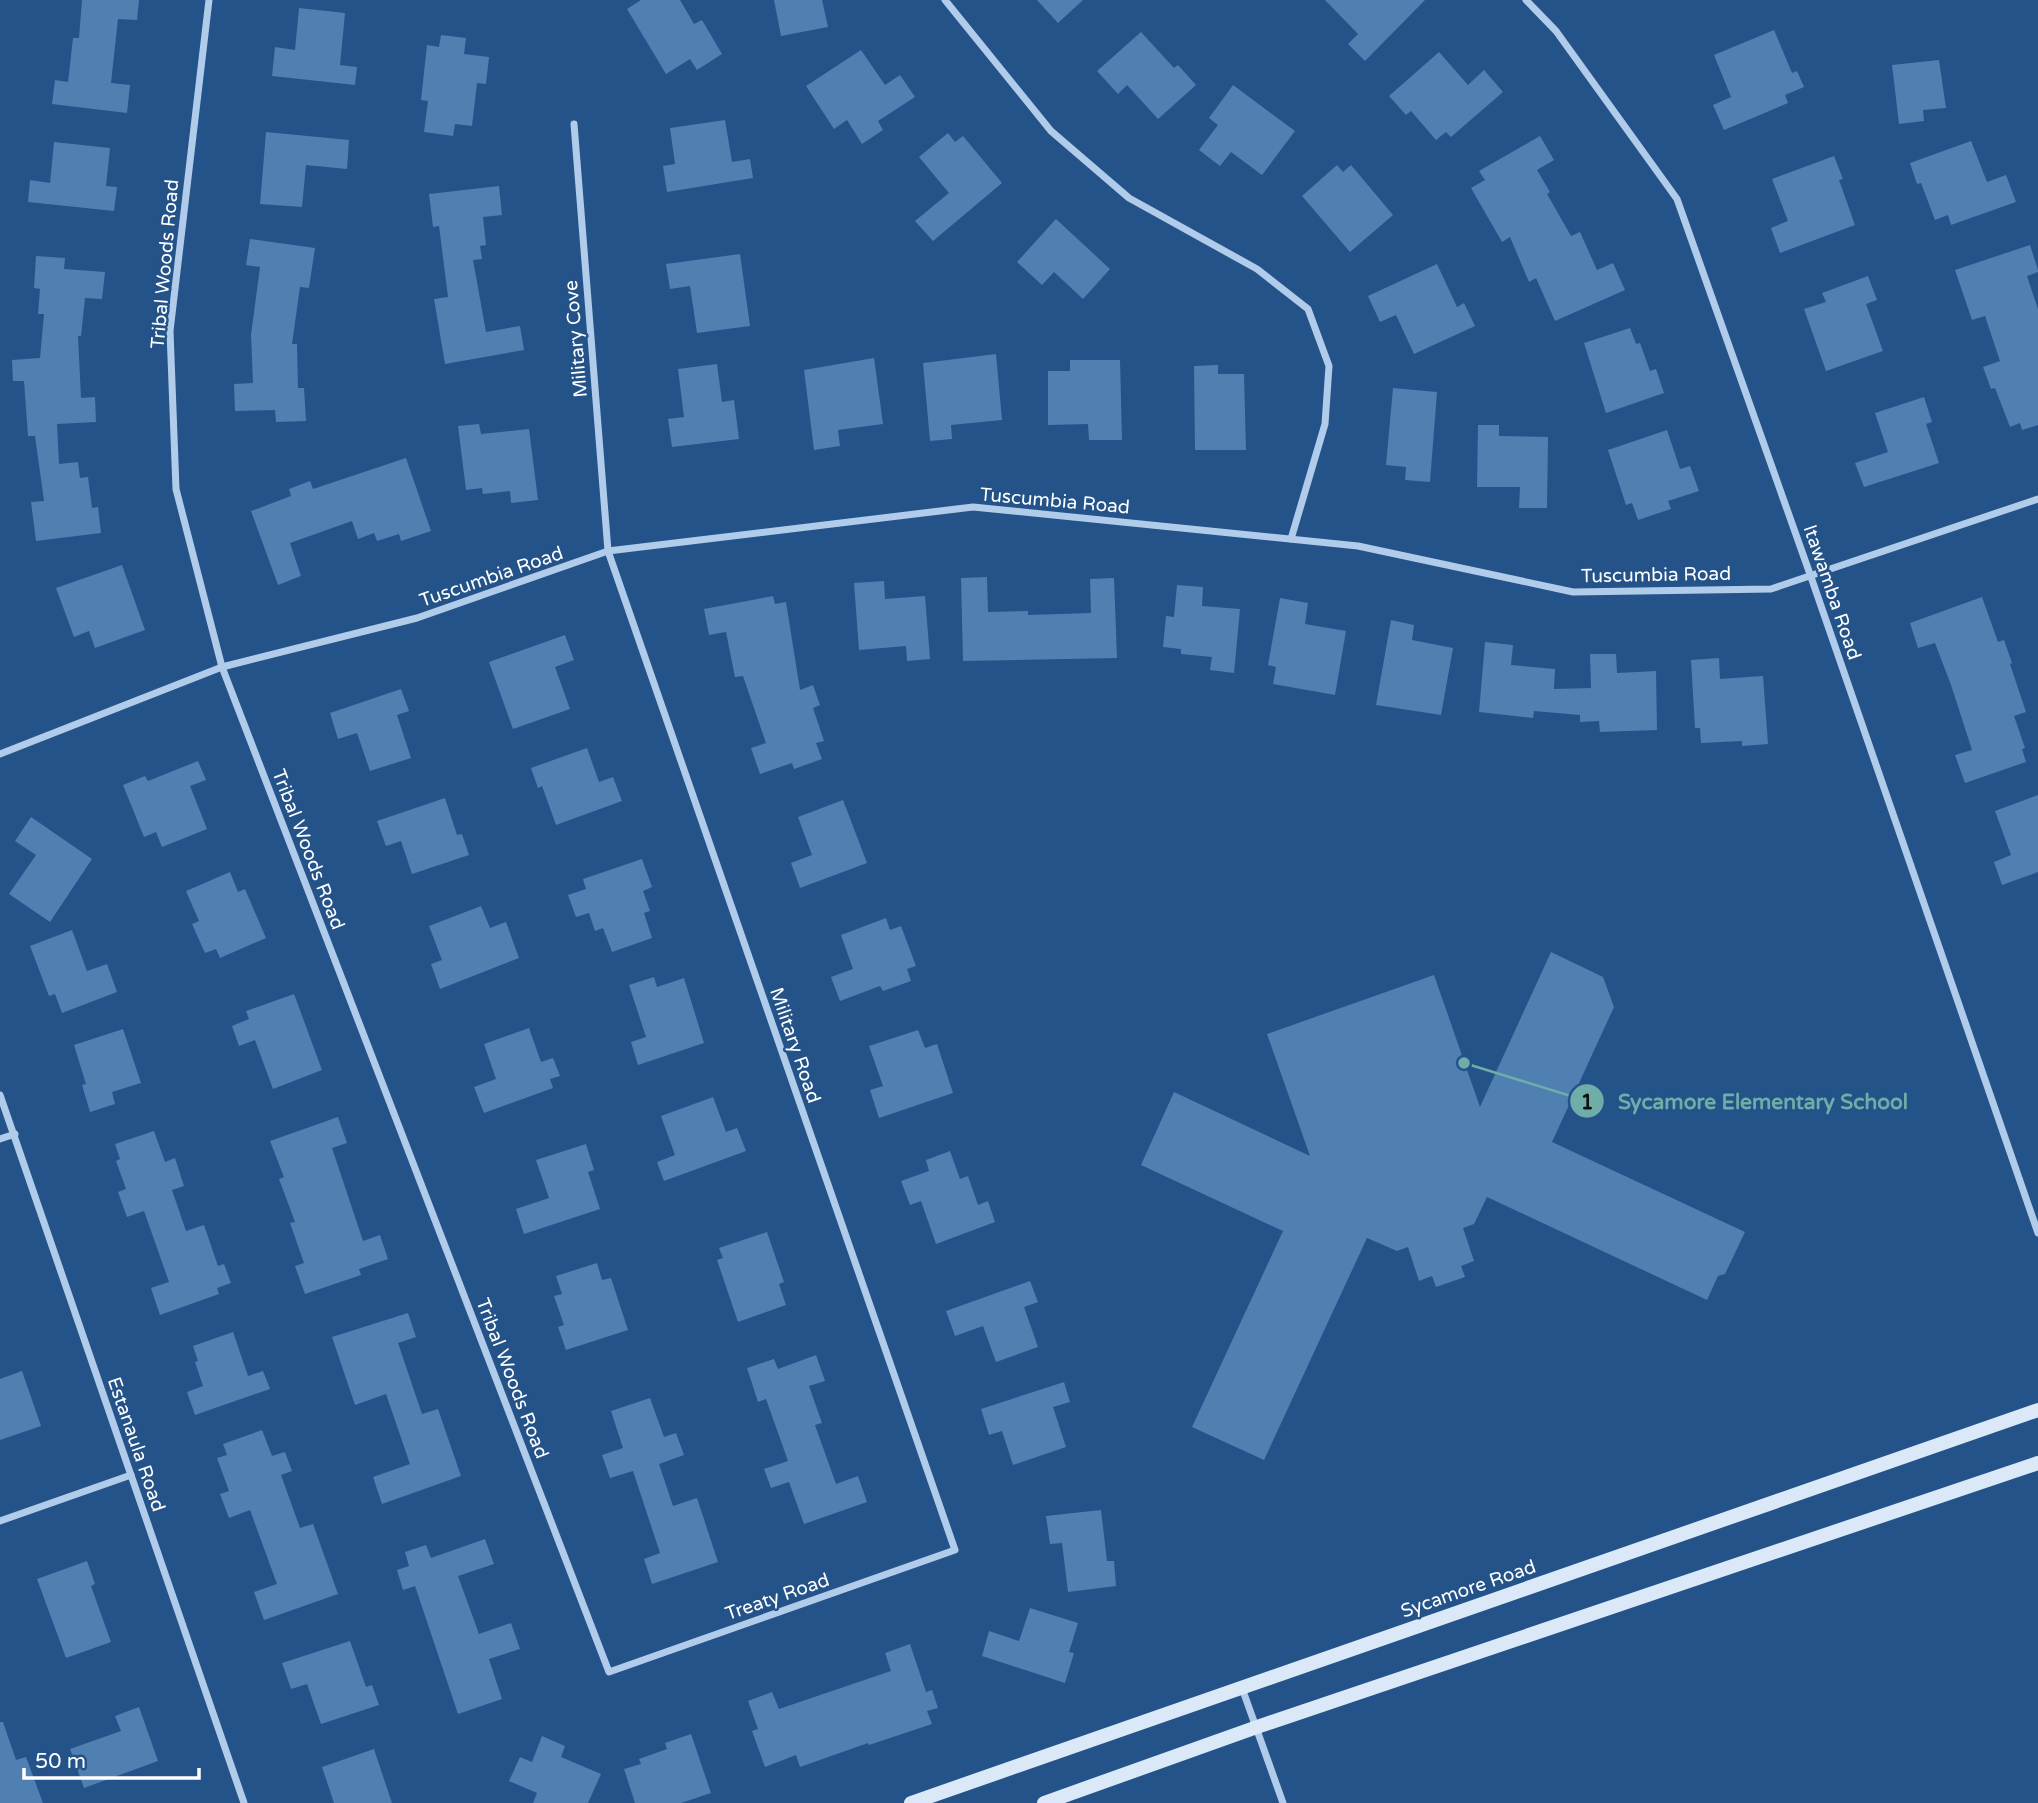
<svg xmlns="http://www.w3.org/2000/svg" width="2038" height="1803" viewBox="0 0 2038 1803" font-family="'Varela Round',sans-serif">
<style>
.building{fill:#507fb2}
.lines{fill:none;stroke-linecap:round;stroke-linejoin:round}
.street{stroke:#b1ccea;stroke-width:7}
.secondary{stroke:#dbe8f8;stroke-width:14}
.labels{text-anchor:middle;stroke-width:5;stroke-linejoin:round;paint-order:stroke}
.street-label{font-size:19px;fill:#fff;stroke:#245389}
.leader{fill:none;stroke:#6fada8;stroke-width:2.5}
.callout-dot{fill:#6fada8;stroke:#245389;stroke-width:2.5}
.mark-label{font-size:21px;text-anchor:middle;font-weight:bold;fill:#111}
.callout-label{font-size:21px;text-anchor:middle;font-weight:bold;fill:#6fada8;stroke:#245389;stroke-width:5;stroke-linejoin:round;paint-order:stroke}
</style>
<rect width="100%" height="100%" fill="#245389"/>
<g class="building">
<polygon points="82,0 139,0 137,20 118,19 111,83 130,85 127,113 52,104 55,80 68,82 73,38 79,38"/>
<polygon points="641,0 680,0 694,24 702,20 722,54 697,70 690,59 666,74 627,9"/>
<polygon points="774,0 822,0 828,27 781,36"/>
<polygon points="1037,0 1083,0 1058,23"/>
<polygon points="1325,0 1425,0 1365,61 1348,44 1358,34"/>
<polygon points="299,8 345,13 340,65 357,67 355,85 272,76 275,47 295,50"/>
<polygon points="1774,30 1792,73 1797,71 1804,87 1785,95 1788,103 1724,130 1713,105 1731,97 1714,55"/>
<polygon points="1141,32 1174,68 1178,65 1196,85 1158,119 1127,85 1118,94 1097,71"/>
<polygon points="441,35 466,38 464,54 489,57 486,84 477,83 472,126 455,124 453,136 424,132 428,101 421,100 427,45 439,47"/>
<polygon points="861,50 885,85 900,75 915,97 878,121 883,130 862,144 847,120 834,129 806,86"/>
<polygon points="1439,52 1468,85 1484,70 1503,92 1451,137 1446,132 1436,140 1411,111 1406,115 1389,96"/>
<polygon points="1939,60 1946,108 1923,110 1924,121 1899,124 1892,65"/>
<polygon points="1233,85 1295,131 1262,175 1231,152 1220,166 1199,150 1218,125 1209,118"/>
<polygon points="725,120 732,162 750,159 753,178 667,192 663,166 675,164 670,128"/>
<polygon points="266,132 349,140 347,169 306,165 302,207 260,204"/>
<polygon points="948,133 955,142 963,136 1002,183 933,241 915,221 949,193 919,157"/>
<polygon points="1540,136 1554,160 1537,170 1550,192 1547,194 1571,236 1580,232 1597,270 1613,263 1625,290 1555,321 1536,278 1529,282 1510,237 1502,242 1471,188 1485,180 1479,171"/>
<polygon points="1971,141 1987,182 2006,175 2016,202 1951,225 1948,215 1935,220 1921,183 1917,184 1910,163"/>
<polygon points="54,142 110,148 106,186 117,187 114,211 28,202 30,180 50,183"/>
<polygon points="1834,156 1843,179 1839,180 1855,225 1780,253 1771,228 1788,221 1772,179"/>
<polygon points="1337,165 1343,172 1351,165 1393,215 1350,252 1302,196"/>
<polygon points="499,186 502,215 483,217 486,245 480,246 482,259 473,260 486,332 520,326 524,350 445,364 434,299 448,297 439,226 433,227 429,194"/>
<polygon points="1056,219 1110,269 1083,299 1054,272 1042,285 1017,262"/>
<polygon points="250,239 315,248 309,288 300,287 292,344 297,344 298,388 304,388 306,421 276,422 275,410 235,411 234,384 253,383 251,335 260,267 246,265"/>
<polygon points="2030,245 2038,270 2038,272 2027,276 2038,309 2038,425 2022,430 2020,423 2010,427 1995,388 1991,389 1983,367 2000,361 1985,316 1972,320 1955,270"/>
<polygon points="740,254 750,326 697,333 690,286 670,289 666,264"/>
<polygon points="36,256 65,258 64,269 105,272 102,299 85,298 81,336 78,336 81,398 95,397 96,422 57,424 59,464 78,462 80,478 88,477 92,508 98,507 101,533 36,541 31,502 44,501 35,436 28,436 24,381 13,381 12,360 40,358 44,314 38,314 40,289 34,288"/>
<polygon points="1437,264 1457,307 1464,303 1475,326 1414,354 1396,315 1380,322 1368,296"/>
<polygon points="1868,276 1877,300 1866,304 1883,351 1826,371 1804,309 1826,302 1822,293"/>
<polygon points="1630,328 1636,344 1640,343 1650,371 1656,369 1664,393 1606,413 1584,343"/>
<polygon points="996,354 1002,420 951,425 952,439 930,441 923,363"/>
<polygon points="874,358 883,424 838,430 840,446 814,450 804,370"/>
<polygon points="1070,360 1120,360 1122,440 1089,440 1088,424 1048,425 1048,371 1070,371"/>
<polygon points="717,364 722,402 734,400 739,439 672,447 668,419 684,417 678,369"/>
<polygon points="1218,365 1218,374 1244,374 1246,450 1195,450 1194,366"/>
<polygon points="1393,388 1437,392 1430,482 1405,480 1406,467 1386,465"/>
<polygon points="1924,397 1932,422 1926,424 1939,463 1864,487 1855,463 1888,452 1875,413"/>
<polygon points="479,424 481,434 529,429 538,500 511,503 510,491 483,494 482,488 466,490 458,426"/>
<polygon points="1478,425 1499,425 1499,436 1548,437 1547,508 1519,508 1520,487 1477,487"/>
<polygon points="1667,430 1680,469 1690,466 1699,491 1668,501 1671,509 1638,520 1632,503 1626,505 1608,450"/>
<polygon points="406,458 431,531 401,541 399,534 377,541 374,533 358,539 352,521 290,543 301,576 278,585 251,511 291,496 289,489 310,481 313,489"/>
<polygon points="122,565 145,630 95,648 89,631 74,637 56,588"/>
<polygon points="987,577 988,612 1028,611 1028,615 1091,613 1090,579 1114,578 1117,658 963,661 961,578"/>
<polygon points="884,581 885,599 925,596 930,659 907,661 906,646 859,650 854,583"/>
<polygon points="1177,585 1203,587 1202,606 1240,609 1234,673 1210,670 1212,657 1181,654 1181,649 1163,647 1166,616 1174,617"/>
<polygon points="773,596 775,604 786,602 800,690 813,685 820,705 813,708 824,741 816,743 822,759 794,769 792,763 760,774 751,748 766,743 743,676 735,677 726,632 709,635 704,609"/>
<polygon points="1982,597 1998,642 2004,640 2012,663 2010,664 2026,712 2014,716 2025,748 2022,749 2026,762 1965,783 1955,755 1972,750 1951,685 1935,643 1918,648 1910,623"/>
<polygon points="1280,598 1308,603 1305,624 1346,631 1335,695 1273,684 1276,667 1268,665"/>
<polygon points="1391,620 1414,625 1412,640 1453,648 1441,715 1376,705"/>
<polygon points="565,635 574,660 555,667 570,709 513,729 489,662"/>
<polygon points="1485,642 1513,645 1511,665 1555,669 1554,689 1591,688 1590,654 1616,654 1617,673 1656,671 1657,730 1600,732 1599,721 1580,722 1580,715 1534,711 1533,718 1479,712"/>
<polygon points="1719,658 1720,679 1763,676 1768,744 1742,746 1742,741 1701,743 1700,728 1695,728 1691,660"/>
<polygon points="401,689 409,711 397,715 411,758 370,771 357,733 338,739 330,713"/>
<polygon points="587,748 599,782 613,777 622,801 556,825 542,786 538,788 531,768"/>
<polygon points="198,761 206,780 190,786 207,829 162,847 156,832 144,837 123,785 145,776 148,781"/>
<polygon points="2038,795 2038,872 2002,885 1994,862 2011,855 1995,811"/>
<polygon points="445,798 457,835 462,834 469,855 412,874 401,841 386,846 377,821"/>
<polygon points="843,800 867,863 800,888 791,863 812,855 798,817"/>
<polygon points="31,817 92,859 50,922 9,894 36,855 15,841"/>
<polygon points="642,859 652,887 643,891 650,911 644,913 652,938 612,952 603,928 595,931 589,913 576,917 568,895 586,889 583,879"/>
<polygon points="230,872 238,892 245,889 266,938 220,958 216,949 205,953 192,924 199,921 186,891"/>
<polygon points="481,906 490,928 506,922 519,958 440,989 431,964 442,960 429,926"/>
<polygon points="886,918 890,930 901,926 916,966 907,969 911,981 883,991 880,986 840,1001 831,977 853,969 841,935"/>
<polygon points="72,930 87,971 107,964 117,992 62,1013 55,994 49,996 30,946"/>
<polygon points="1551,952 1603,977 1614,1007 1552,1142 1745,1232 1725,1274 1718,1276 1707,1300 1487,1197 1474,1224 1463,1228 1474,1261 1461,1266 1465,1277 1436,1287 1432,1276 1419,1281 1408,1247 1397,1251 1367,1238 1264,1460 1192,1427 1283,1231 1141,1165 1174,1092 1310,1156 1267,1034 1434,975 1480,1107"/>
<polygon points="654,977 657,987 684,978 704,1043 638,1065 631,1042 646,1037 629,985"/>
<polygon points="294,994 322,1070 273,1089 255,1040 239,1046 232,1026 249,1019 246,1011"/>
<polygon points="529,1028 541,1062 553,1058 560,1076 550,1079 553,1088 484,1113 474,1087 496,1079 484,1044"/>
<polygon points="123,1029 141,1083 112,1092 115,1104 90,1112 82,1085 86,1084 74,1045"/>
<polygon points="918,1030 925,1048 937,1044 953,1093 879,1118 870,1090 883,1086 869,1046"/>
<polygon points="713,1097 726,1132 737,1128 746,1151 664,1181 657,1162 675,1155 661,1116"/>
<polygon points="338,1117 347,1143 332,1148 363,1241 380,1235 388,1259 359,1269 361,1275 305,1294 295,1266 304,1263 290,1223 295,1222 279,1179 284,1177 270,1141"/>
<polygon points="154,1131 165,1162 175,1158 184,1186 172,1190 186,1231 204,1225 218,1266 224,1264 231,1283 217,1288 219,1294 160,1315 151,1288 169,1282 144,1211 127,1217 118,1192 126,1189 116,1161 120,1159 115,1144"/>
<polygon points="586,1144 594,1170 588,1172 600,1209 524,1234 516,1209 549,1198 536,1160"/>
<polygon points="950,1151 960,1179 968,1176 978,1205 988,1201 995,1222 936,1244 921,1201 910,1205 901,1181 929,1171 926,1160"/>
<polygon points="767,1232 784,1282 779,1284 786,1305 738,1322 717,1260 723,1258 719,1248"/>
<polygon points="597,1263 602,1280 611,1278 628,1330 566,1350 558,1327 564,1325 554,1296 562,1294 556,1276"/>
<polygon points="1030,1281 1038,1302 1024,1307 1038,1347 996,1362 983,1326 955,1336 946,1311"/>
<polygon points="408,1313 416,1337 398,1343 422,1414 438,1409 461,1476 382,1504 373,1477 410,1464 386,1394 355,1405 332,1337"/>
<polygon points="233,1332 248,1376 263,1371 270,1389 195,1415 187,1392 203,1386 195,1362 198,1361 193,1346"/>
<polygon points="816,1355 825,1381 809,1386 822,1423 815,1425 836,1484 858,1476 867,1502 804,1524 789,1482 771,1488 764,1469 788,1461 766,1399 758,1402 747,1368 774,1359 778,1369"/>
<polygon points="22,1371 41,1426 0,1440 0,1379"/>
<polygon points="1064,1382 1070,1402 1053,1407 1066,1447 1013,1465 1002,1431 989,1435 981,1409"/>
<polygon points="650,1398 664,1437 676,1433 684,1455 659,1464 673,1506 697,1498 718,1562 652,1584 644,1559 660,1553 633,1471 610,1478 602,1455 623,1448 611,1411"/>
<polygon points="262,1430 272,1456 285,1452 292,1471 281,1475 300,1528 313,1524 338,1594 264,1620 254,1592 277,1584 250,1510 229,1518 220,1494 229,1491 217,1458 227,1455 223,1444"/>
<polygon points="1101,1510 1107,1561 1114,1561 1116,1586 1068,1592 1062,1543 1050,1544 1046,1516"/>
<polygon points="485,1539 494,1564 458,1576 479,1634 511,1623 520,1649 489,1659 502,1699 458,1714 415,1586 403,1590 397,1570 409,1566 405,1552 426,1545 431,1558"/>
<polygon points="87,1561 95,1584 91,1586 111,1642 66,1658 37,1579"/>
<polygon points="1030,1608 1078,1623 1069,1652 1074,1653 1065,1683 982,1656 989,1631 1019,1641"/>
<polygon points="350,1641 366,1687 372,1685 379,1705 321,1724 307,1684 291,1689 282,1663"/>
<polygon points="910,1644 926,1692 932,1690 938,1708 927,1711 932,1724 869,1745 868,1743 800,1767 796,1755 765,1767 752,1731 758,1729 748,1701 772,1692 779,1709 891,1671 885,1653"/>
<polygon points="139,1707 158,1761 84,1788 70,1749 121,1731 115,1716"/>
<polygon points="0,1722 3,1722 16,1760 26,1757 43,1803 0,1803"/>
<polygon points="691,1734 711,1793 681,1803 635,1803 624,1769 641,1764 639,1759 667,1749 665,1743"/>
<polygon points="542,1736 565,1746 561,1757 601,1774 588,1803 533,1803 537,1793 509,1781 520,1757 532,1762"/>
<polygon points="374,1749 392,1803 334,1803 322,1767"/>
</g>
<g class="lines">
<g class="street">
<polyline points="209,0 170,331 176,489 222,667 609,1672 955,1550 608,551 574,124"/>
<polyline points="945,0 1051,131 1129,198 1257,269 1308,309 1329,366 1325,424 1291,539"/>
<polyline points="1526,0 1556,31 1677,199 1811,577 2038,1233"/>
<polyline points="0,754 222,667 417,618 608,551 973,507 1358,546 1573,592 1771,589 2038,499"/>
<polyline points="0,1095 244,1803"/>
<polyline points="0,1139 15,1134"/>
<polyline points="0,1521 131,1475"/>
<polyline points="1242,1688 1283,1803"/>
</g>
<g class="secondary">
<polyline points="911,1803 2038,1410"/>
<polyline points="1044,1803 1257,1727 2038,1463"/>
</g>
</g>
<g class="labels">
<g class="street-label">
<text transform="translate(164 264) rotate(-85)" y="7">Tribal Woods Road</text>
<text transform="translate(575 339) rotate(-95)" y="7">Military Cove</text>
<text transform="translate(1055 500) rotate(5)" y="7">Tuscumbia Road</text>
<text transform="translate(1656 574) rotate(-1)" y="7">Tuscumbia Road</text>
<text transform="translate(491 576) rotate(-19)" y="7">Tuscumbia Road</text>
<text transform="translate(1833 592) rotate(71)" y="7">Itawamba Road</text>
<text transform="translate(309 849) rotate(69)" y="7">Tribal Woods Road</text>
<text transform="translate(796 1045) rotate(71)" y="7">Military Road</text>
<text transform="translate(513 1378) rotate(69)" y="7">Tribal Woods Road</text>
<text transform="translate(137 1444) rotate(71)" y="7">Estanaula Road</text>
<text transform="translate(1468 1588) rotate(-19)" y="7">Sycamore Road</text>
<text transform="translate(777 1596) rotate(-19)" y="7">Treaty Road</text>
</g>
</g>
<path class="leader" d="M1464 1063L1587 1101"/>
<g class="callout-dot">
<circle cx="1464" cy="1063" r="7"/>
<circle cx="1587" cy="1101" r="18"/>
</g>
<g class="mark-label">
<text x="1587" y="1109">1</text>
</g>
<g class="callout-label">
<text x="1763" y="1109">Sycamore Elementary School</text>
</g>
<path d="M24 1768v10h175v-10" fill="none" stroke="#ffffff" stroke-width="3.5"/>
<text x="35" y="1768" font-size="21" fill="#ffffff" stroke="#245389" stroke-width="5" paint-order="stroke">50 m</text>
</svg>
